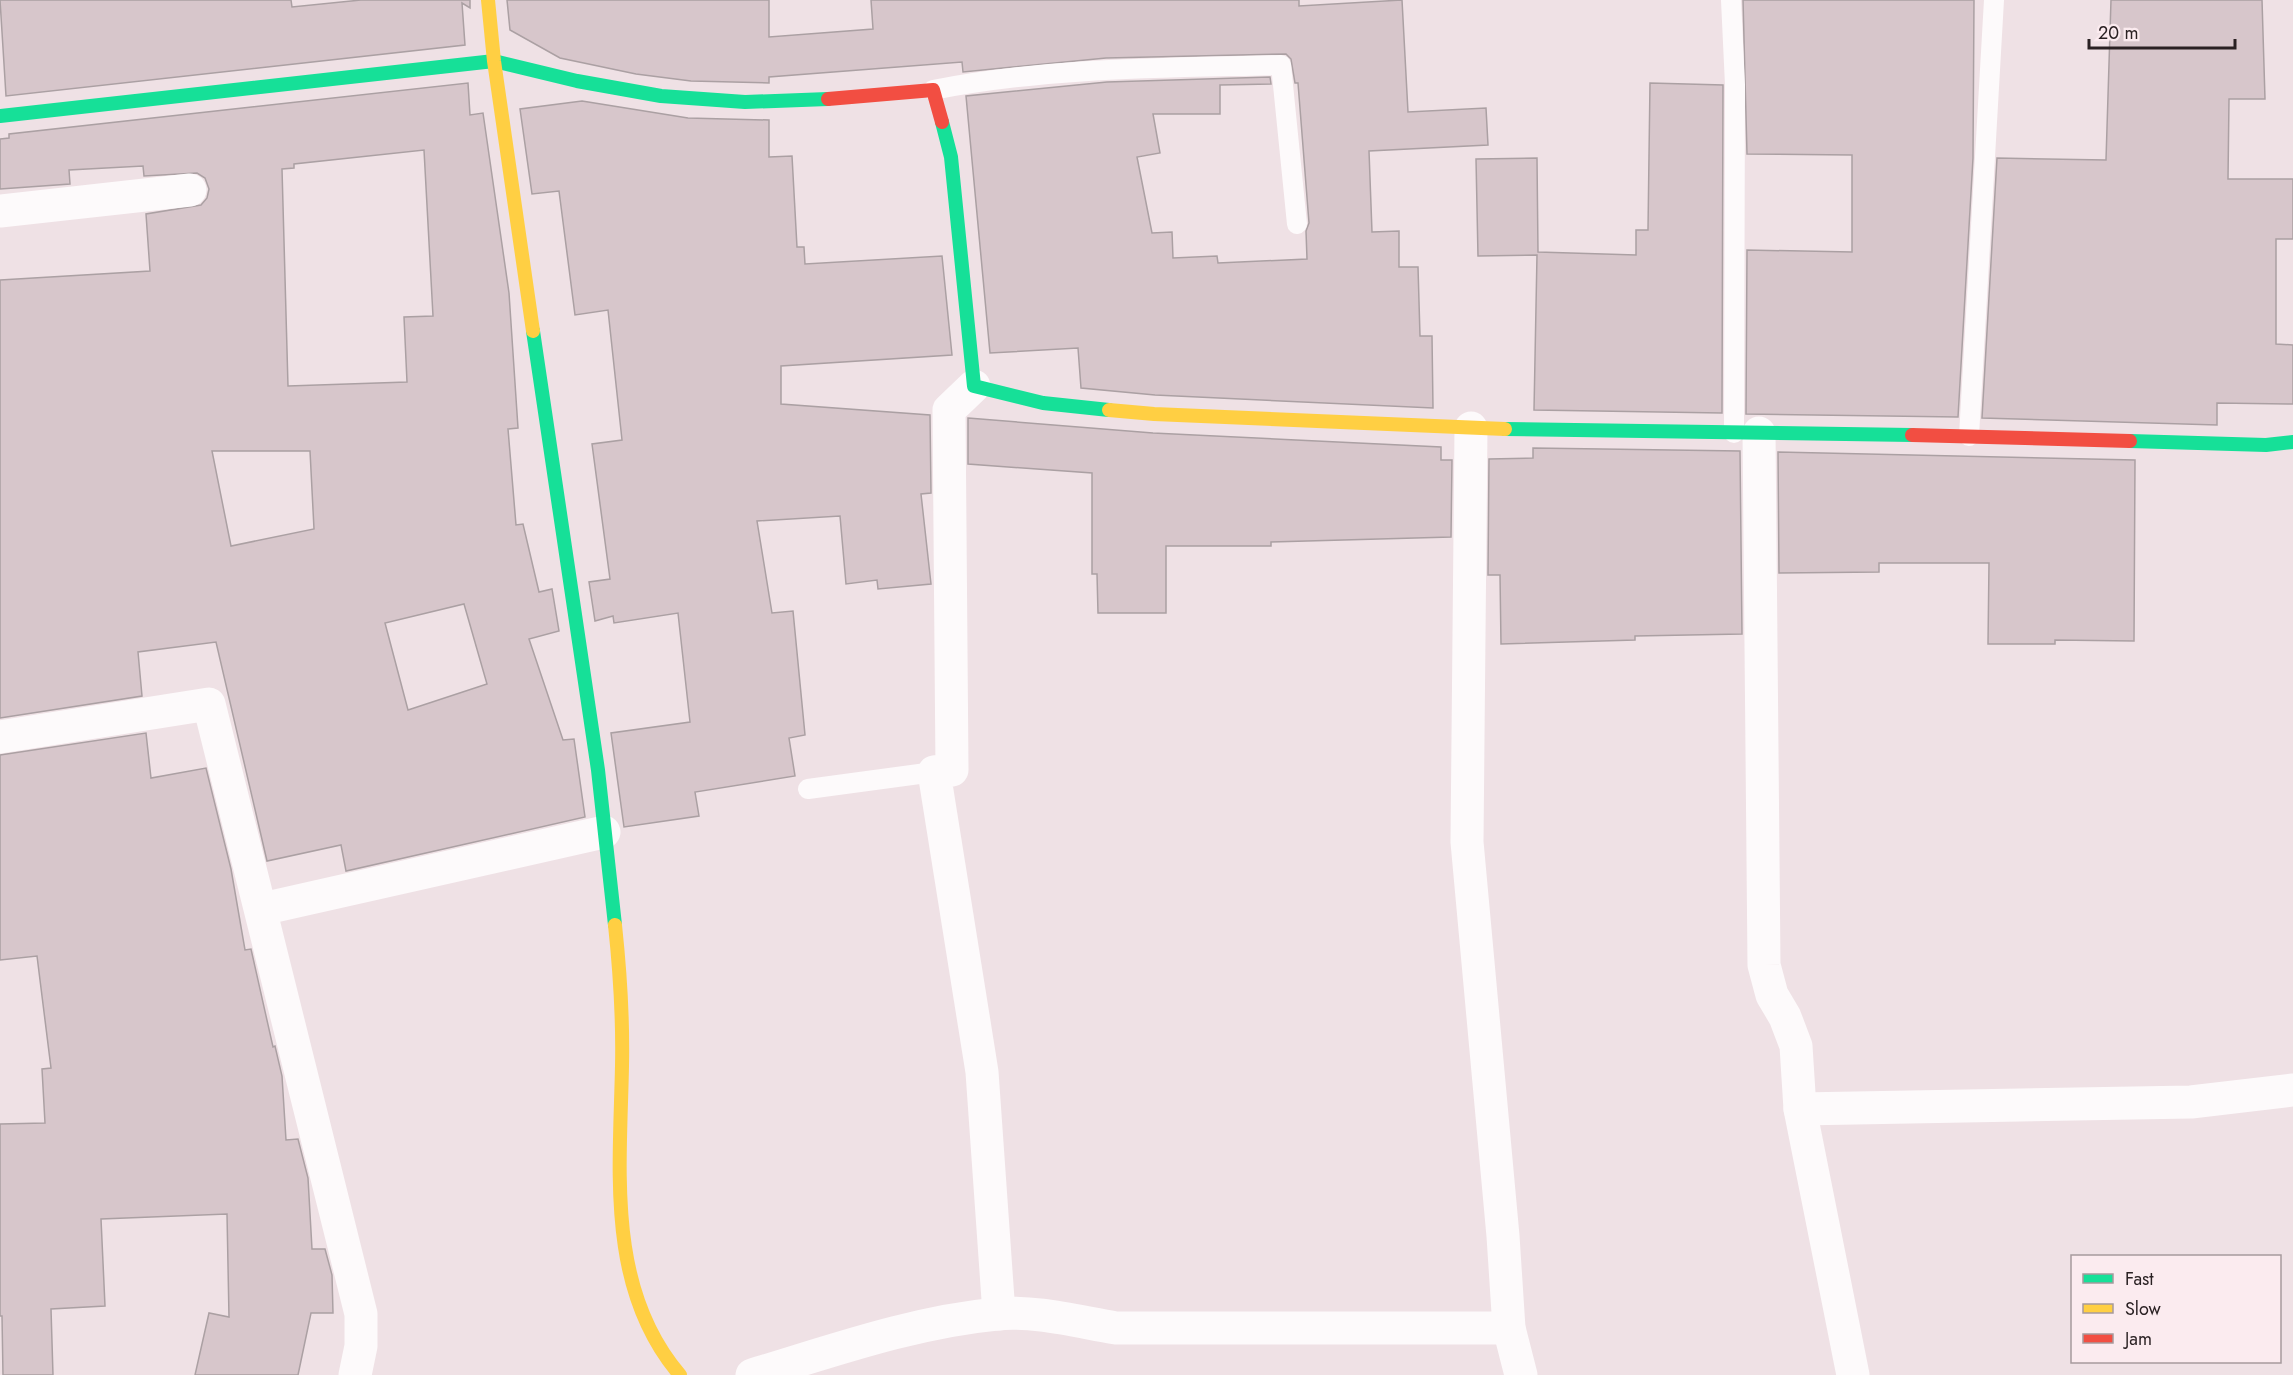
<svg xmlns="http://www.w3.org/2000/svg" width="2293" height="1375" viewBox="0 0 2293 1375" font-family="Jost,sans-serif">
<style>
.building{fill:#d7c6cb;stroke:#aba0a3;stroke-width:1.5;fill-rule:evenodd}
.lines{fill:none;stroke-linecap:round;stroke-linejoin:round}
.lane{stroke:#fdfafb;stroke-width:20}
.street{stroke:#fdfafb;stroke-width:33}
.fast{stroke:#16e098;stroke-width:14}
.slow{stroke:#ffcf43;stroke-width:14}
.jam{stroke:#f24e42;stroke-width:14}
</style>
<rect width="100%" height="100%" fill="#efe1e5"/>
<g class="building">
<polygon points="0,0 291,0 292,7 361,0 470,0 470,8 462,3 465,45 6,96"/>
<polygon points="507,0 769,0 769,37 873,29 871,0 1299,0 1299,6 1402,0 1408,112 1486,108 1488,145 1369,151 1372,232 1399,231 1399,267 1418,267 1420,336 1432,336 1433,408 1155,395 1081,388 1078,348 990,353 966,96 1107,82 1270,77 1271,84 1220,85 1220,114 1153,114 1160,153 1137,157 1152,233 1172,232 1173,258 1217,256 1218,263 1307,259 1306,231 1309,223 1298,83 1295,83 1291,59 1286,54 1106,58 963,72 962,62 769,77 769,83 691,81 636,74 560,58 510,30"/>
<polygon points="1743,0 1974,0 1973,158 1958,417 1746,414 1747,250 1852,252 1852,155 1747,154"/>
<polygon points="2111,0 2262,0 2265,99 2229,99 2228,179 2293,179 2293,239 2276,239 2276,344 2293,345 2293,404 2217,403 2217,425 1982,418 1997,158 2106,160"/>
<path d="M468,83L470,115L483,113L509,293L518,428L508,429L516,525L523,524L539,592L552,589L559,631L529,639L563,740L574,739L585,817L346,871L341,845L267,861L216,642L138,652L142,696L0,718V280L150,271L146,214L201,205L207,198L209,189L205,178L197,173L144,176L143,166L69,170L70,184L0,189V139L9,138V134ZM424,150L433,316L404,317L407,382L288,386L282,169L294,168V164ZM212,451H310L314,529L231,546ZM464,604L487,684L408,710L385,623Z"/>
<polygon points="1650,83 1723,85 1722,413 1534,410 1537,255 1478,256 1476,159 1537,158 1538,252 1636,255 1636,230 1648,230"/>
<polygon points="582,101 688,118 769,120 769,157 792,156 797,247 804,247 805,264 942,256 952,355 781,366 781,404 930,415 931,493 921,494 931,584 878,589 877,580 846,584 840,516 757,521 772,613 793,611 805,735 789,738 795,776 695,792 699,816 624,827 611,733 690,722 678,613 614,623 613,616 595,621 589,582 610,579 592,444 622,440 608,310 575,315 559,191 532,194 520,109"/>
<polygon points="968,418 1153,433 1441,447 1441,460 1452,460 1451,537 1271,542 1271,546 1166,546 1166,613 1098,613 1097,574 1092,574 1092,473 968,464"/>
<polygon points="1533,448 1740,451 1742,634 1635,636 1635,640 1501,644 1500,575 1488,575 1489,459 1533,458"/>
<polygon points="1778,452 2135,460 2134,641 2055,640 2055,644 1988,644 1989,563 1879,563 1879,572 1779,573"/>
<polygon points="146,733 151,778 206,768 231,869 245,950 251,949 273,1047 275,1046 282,1076 286,1140 298,1139 308,1178 312,1249 325,1249 332,1275 333,1313 311,1313 298,1375 195,1375 209,1313 229,1317 227,1214 101,1219 105,1306 51,1309 53,1375 3,1375 2,1316 0,1316 0,1124 45,1123 42,1069 51,1068 37,956 0,960 0,755"/>
</g>
<g class="lines">
<g class="lane">
<polyline points="1731,0 1735,85 1734,433"/>
<path d="M933,90C1048,67 1165,68 1281,65L1297,224"/>
<polyline points="1969,436 1994,0"/>
<polyline points="808,789 934,772"/>
</g>
<g class="street">
<polyline points="0,211 190,190"/>
<polyline points="974,386 949,410 952,770 934,772 982,1072 999,1314"/>
<polyline points="1471,428 1467,842 1503,1236 1509,1328 1521,1375"/>
<polyline points="1759,433 1764,965 1772,995 1785,1017 1796,1046 1800,1109 1853,1375"/>
<polyline points="0,737 209,704 361,1314 361,1346 355,1375"/>
<polyline points="262,909 604,832"/>
<polyline points="1800,1109 2191,1102 2293,1090"/>
<path d="M752,1375C832,1351 913,1322 997,1314C1034,1310 1079,1322 1116,1328H1509"/>
</g>
<g class="fast">
<polyline points="0,116 494,61 577,81 661,96 745,102 828,99"/>
<polyline points="942,122 951,157 974,386 1043,403 1109,410"/>
<polyline points="533,331 598,770 615,925"/>
<polyline points="1505,429 1912,435"/>
<polyline points="2130,441 2266,445 2293,442"/>
</g>
<g class="slow">
<polyline points="488,0 494,61 533,331"/>
<polyline points="1109,410 1154,414 1505,429"/>
<path d="M615,925C620,972 623,1019 622,1066C620,1171 606,1289 680,1375"/>
</g>
<g class="jam">
<polyline points="828,99 933,90 942,122"/>
<polyline points="1912,435 2130,441"/>
</g>
</g>
<rect x="2071" y="1255" width="210" height="108" fill="#fbebef" stroke="#a79a9d" stroke-width="1.5"/>
<rect x="2083" y="1274" width="30" height="9" fill="#16e098" stroke="#a79a9d" stroke-width="1.5"/>
<text x="2125" y="1285" font-size="18" fill="#2a2123">Fast</text>
<rect x="2083" y="1304" width="30" height="9" fill="#ffcf43" stroke="#a79a9d" stroke-width="1.5"/>
<text x="2125" y="1315" font-size="18" fill="#2a2123">Slow</text>
<rect x="2083" y="1334" width="30" height="9" fill="#f24e42" stroke="#a79a9d" stroke-width="1.5"/>
<text x="2125" y="1345" font-size="18" fill="#2a2123">Jam</text>
<path d="M2089 39v9h146v-9" fill="none" stroke="#2a2123" stroke-width="3"/>
<text x="2098" y="39" font-size="18" fill="#2a2123" stroke="#fbebef" stroke-width="4.5" paint-order="stroke">20 m</text>
</svg>
